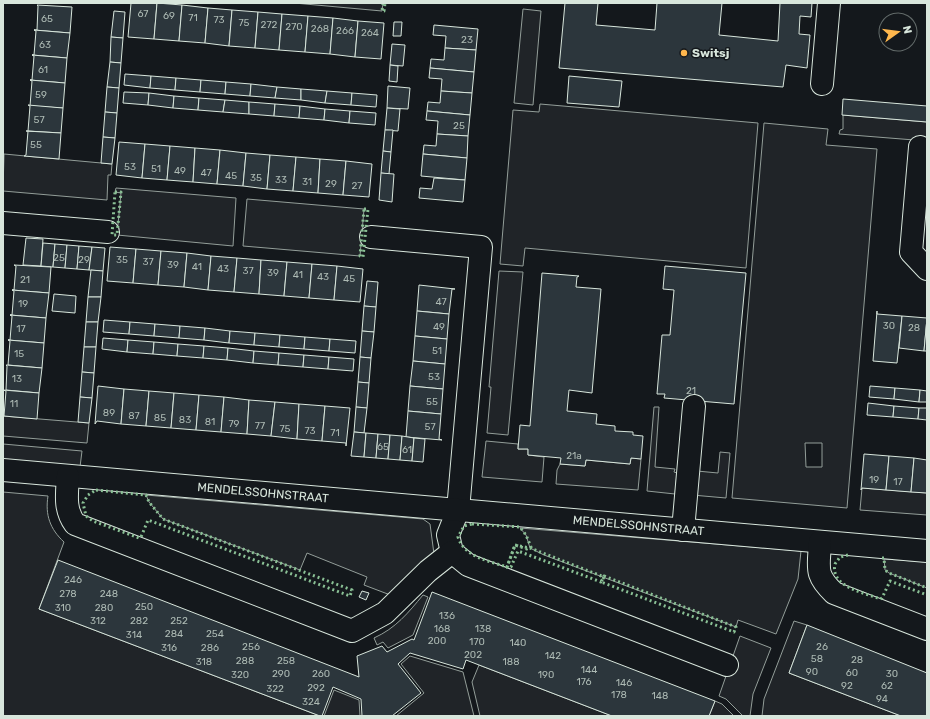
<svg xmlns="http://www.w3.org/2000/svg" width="930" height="719" viewBox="0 0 930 719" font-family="Rubik,sans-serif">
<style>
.green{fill:#202428;stroke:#939e99;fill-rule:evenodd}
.building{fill:#2c363c;stroke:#d8e6dc}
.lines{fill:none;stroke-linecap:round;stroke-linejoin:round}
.minor-casing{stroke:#d8e6dc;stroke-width:24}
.minor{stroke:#14181c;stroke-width:22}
.hedge{stroke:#8ac095;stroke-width:3;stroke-dasharray:2 3;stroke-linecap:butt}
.poi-dot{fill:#ffb74d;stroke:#14181c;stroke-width:1.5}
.labels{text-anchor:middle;stroke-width:3;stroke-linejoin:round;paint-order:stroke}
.number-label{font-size:10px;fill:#adbab4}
.poi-label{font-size:12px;font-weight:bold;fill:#d8e6dc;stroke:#14181c;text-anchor:start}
.street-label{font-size:12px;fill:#d8e6dc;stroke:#14181c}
</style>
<rect width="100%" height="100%" fill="#14181c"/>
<g class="green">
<polygon points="294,3 383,3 382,11"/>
<polygon points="523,9 541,11 533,105 514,103"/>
<polygon points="540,104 758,123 746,268 525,248 523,266 500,264 513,110 539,112"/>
<polygon points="843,115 927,122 927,141 839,134 840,130 843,129"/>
<path d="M764,123L828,129L826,145L877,149L847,508L732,498ZM822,443V467H806L805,443Z"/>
<polygon points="4,154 112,164 111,175 108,175 107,200 3,191"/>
<polygon points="116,188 236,198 233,246 117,235 121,193 115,192"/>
<polygon points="247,199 364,209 360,256 243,246"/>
<polygon points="499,271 523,272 508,435 487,433 491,387 489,387"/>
<polygon points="654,407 659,407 655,467 675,469 674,472 677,473 675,494 647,491"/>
<polygon points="3,416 89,423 87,443 3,436"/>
<polygon points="486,441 518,444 518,449 528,449 528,455 544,457 542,482 482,477"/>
<polygon points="3,444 82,451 80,467 3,460"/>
<polygon points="720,452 730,453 726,498 692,495 697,471 718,473"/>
<polygon points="631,458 641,459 638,490 556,484 557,470 560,464 585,466 586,460 630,464"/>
<polygon points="862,488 927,493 927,515 860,510"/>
<path d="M3,492L48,496C45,515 50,529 64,542L39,609L320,716H3Z"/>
<polygon points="146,495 423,519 430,524 434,554 393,596 364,585 367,577 307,553 300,570 163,519 149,502"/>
<polygon points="520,528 801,551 798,579 776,634 738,620 736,627 544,555 530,548 526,535"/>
<polygon points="884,559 927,562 927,588 889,573 885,570"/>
<path d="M423,595L428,597L413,635L388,648L383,642L377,645L374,638C396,628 408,613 423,595Z"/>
<polygon points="794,621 807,625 789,673 901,716 762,716 764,699"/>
<polygon points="740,636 771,648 753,694 750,716 743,716 726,699 719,696"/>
<polygon points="410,656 463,672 474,716 396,716 424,693 401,664"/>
<polygon points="479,665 612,716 480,716 472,682"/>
<polygon points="334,690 359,700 360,716 324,716"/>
<polygon points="715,701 722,704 734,716 709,716"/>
</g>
<g class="building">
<polygon points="131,3 157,3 154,39 128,37"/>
<polygon points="157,3 182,5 179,41 154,39"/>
<polygon points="565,3 598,3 596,25 655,30 657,3 722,3 719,35 778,41 780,3 812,3 811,17 800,16 799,34 810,35 807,68 786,65 783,87 559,68"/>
<polygon points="37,5 72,7 70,33 34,30 37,30 38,6"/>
<polygon points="182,5 208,8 205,43 179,41"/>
<polygon points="208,8 232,10 229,46 205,43"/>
<polygon points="232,10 258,12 255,48 229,46"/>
<polygon points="114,11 125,12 123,38 111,37"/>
<polygon points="258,12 282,14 279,50 255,48"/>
<polygon points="282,14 308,16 305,52 279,50"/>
<polygon points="308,16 333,18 330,54 305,52"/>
<polygon points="333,18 358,21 355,57 330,54"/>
<polygon points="358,21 384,23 381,59 355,57"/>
<polygon points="394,22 402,22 401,36 393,36"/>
<polygon points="434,25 478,29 476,50 445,48 446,36 433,35"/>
<polygon points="34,30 70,33 67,58 32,55 34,55 36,31"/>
<polygon points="111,37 123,38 121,63 110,62"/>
<polygon points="392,44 405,45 403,66 390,65"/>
<polygon points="445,48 476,50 474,72 430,68 431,59 444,60"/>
<polygon points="32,55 67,58 65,83 30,80 32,80 34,56"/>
<polygon points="110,62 121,63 119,88 107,87"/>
<polygon points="390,65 398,66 397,82 389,81"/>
<polygon points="430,68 474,72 472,93 441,91 442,79 429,78"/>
<polygon points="125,74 151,76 150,88 124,85"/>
<polygon points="151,76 176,78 175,90 150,88"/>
<polygon points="569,76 622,81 619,107 567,103"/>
<polygon points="176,78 201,80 200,92 175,90"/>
<polygon points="30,80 65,83 63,108 30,106 32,81"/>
<polygon points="201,80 226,82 225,94 200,92"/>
<polygon points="226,82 251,84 250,96 225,94"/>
<polygon points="251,84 277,87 275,98 250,96"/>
<polygon points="388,86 410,88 408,109 387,108"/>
<polygon points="107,87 119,88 117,113 105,112"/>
<polygon points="277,87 301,89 301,100 275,98"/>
<polygon points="301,89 327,91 325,103 301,100"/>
<polygon points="327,91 352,93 351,105 325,103"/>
<polygon points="441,91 472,93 470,115 427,111 428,102 440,103"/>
<polygon points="124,92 149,93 148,105 123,103"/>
<polygon points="149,93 174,96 173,108 148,105"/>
<polygon points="352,93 377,95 376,107 351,105"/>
<polygon points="174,96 199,98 198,110 173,108"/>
<polygon points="199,98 225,100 223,112 198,110"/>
<polygon points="843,99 927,106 927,122 842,115"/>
<polygon points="225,100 249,102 249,114 223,112"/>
<polygon points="249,102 275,104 274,116 249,114"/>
<polygon points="275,104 300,106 299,118 274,116"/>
<polygon points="28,105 63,108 61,133 28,131 30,106"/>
<polygon points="300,106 325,109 324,120 299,118"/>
<polygon points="387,108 400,109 398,131 385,130"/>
<polygon points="325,109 350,111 349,123 324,120"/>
<polygon points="350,111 376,113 375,125 349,123"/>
<polygon points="427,111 470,115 468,136 437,134 438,121 426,120"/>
<polygon points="105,112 117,113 115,138 103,137"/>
<polygon points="385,130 393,130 391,152 383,151"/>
<polygon points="26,131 61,133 59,159 24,156 26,155 28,131"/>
<polygon points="437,134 468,136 467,158 423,154 424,145 436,146"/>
<polygon points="103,137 115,138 112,164 101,163"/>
<polygon points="119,142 145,144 142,178 116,175"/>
<polygon points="145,144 170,146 167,180 142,178"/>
<polygon points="170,146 195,148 193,182 167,180"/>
<polygon points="195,148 220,150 217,184 193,182"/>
<polygon points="220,150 246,153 243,186 217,184"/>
<polygon points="383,151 391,152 389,174 381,173"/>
<polygon points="246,153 270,155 267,189 243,186"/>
<polygon points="423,154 467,158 465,180 421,176"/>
<polygon points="270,155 296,157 293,191 267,189"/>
<polygon points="296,157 320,159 318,193 293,191"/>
<polygon points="320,159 346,161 343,195 318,193"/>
<polygon points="346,161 372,164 369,197 343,195"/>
<polygon points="381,173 394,174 392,202 379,200"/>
<polygon points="434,178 465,180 463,202 419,198 420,188 432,189"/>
<polygon points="26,238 43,239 41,266 23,265"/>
<polygon points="43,243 55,244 53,267 41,266"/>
<polygon points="55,244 67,245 65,268 53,267"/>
<polygon points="67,245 79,246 77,269 65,268"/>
<polygon points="79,246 92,247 89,270 77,269"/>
<polygon points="92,247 105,248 103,271 89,270"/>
<polygon points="110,247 136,249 133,283 107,281"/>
<polygon points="136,249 161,251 158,285 133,283"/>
<polygon points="161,251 187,253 184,287 158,285"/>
<polygon points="187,253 211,256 208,290 184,287"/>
<polygon points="211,256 237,258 234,292 208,290"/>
<polygon points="237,258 261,260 259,294 234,292"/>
<polygon points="261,260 287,262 284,296 259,294"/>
<polygon points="287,262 312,264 309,298 284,296"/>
<polygon points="312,264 337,266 334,300 309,298"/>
<polygon points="14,265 51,267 49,293 12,290 14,290 16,266"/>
<polygon points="337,266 363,269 360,302 334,300"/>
<polygon points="665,266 746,273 734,404 664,398 665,394 657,394 662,335 670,335 674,290 663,289"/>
<polygon points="91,270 103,271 101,297 88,297"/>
<polygon points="542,273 579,276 577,277 576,287 601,289 592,393 569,390 567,411 597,414 596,424 615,426 615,431 633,432 633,435 643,436 641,459 631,458 630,464 586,460 585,466 560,464 561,458 528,455 528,449 518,449 520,425 530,426"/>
<polygon points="367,281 378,282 376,307 364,306"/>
<polygon points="419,285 455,289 452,289 449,314 417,311"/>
<polygon points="12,290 49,293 46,318 10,315 12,315 14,291"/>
<polygon points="54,294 76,296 75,313 52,311"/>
<polygon points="88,297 101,297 98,322 86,322"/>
<polygon points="364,306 376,307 374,332 362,331"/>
<polygon points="417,311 449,314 447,339 415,336"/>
<polygon points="877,311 877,314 902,316 897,363 873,361"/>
<polygon points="10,315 46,318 44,343 8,340 10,340 12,316"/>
<polygon points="902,316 927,318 924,351 899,348"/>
<polygon points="927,318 927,351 924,351"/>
<polygon points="104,320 130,322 129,334 103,332"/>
<polygon points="86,322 98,322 96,347 84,347"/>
<polygon points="130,322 155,324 154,336 129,334"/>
<polygon points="155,324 180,326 179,338 154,336"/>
<polygon points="180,326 205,328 204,340 179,338"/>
<polygon points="205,328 230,331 229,343 204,340"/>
<polygon points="230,331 255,333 254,345 229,343"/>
<polygon points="362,331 374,332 371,358 360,357"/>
<polygon points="255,333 280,335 279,347 254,345"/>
<polygon points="280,335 305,337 304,349 279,347"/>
<polygon points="415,336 447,339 445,364 413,361"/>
<polygon points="305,337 330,339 329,351 304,349"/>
<polygon points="103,338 128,340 127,352 102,349"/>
<polygon points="330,339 356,341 355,353 329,351"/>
<polygon points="8,340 44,343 42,368 8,365 10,341"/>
<polygon points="128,340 154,342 153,354 127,352"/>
<polygon points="154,342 178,344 177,356 153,354"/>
<polygon points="178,344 204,346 203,358 177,356"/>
<polygon points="204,346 228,348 227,360 203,358"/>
<polygon points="84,347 96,347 94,373 82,372"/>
<polygon points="228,348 254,351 253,363 227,360"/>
<polygon points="254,351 279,353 278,365 253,363"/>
<polygon points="279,353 304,355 303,367 278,365"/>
<polygon points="304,355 329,357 328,369 303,367"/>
<polygon points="329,357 354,359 353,371 328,369"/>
<polygon points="360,357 371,358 369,383 358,382"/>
<polygon points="413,361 445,364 443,389 410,386"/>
<polygon points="6,365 42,368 39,393 6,390 7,366"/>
<polygon points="82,372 94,373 92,398 80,397"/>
<polygon points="358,382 369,383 367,408 356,407"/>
<polygon points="98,386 124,389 121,424 97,421 95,424"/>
<polygon points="410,386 443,389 441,414 408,411"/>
<polygon points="870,386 895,388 894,399 869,397"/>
<polygon points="895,388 920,390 919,402 894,399"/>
<polygon points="124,389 149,391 146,426 121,424"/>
<polygon points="3,390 39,393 37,419 4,416 6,391"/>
<polygon points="920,390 927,391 927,402 919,402"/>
<polygon points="149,391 174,393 171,428 146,426"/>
<polygon points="174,393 199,395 196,430 171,428"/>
<polygon points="199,395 224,397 221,432 196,430"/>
<polygon points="80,397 92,398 89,423 78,422"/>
<polygon points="224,397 249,400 247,434 221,432"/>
<polygon points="249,400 275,402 271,436 247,434"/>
<polygon points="275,402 299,404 297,439 271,436"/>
<polygon points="868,403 894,406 893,417 867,415"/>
<polygon points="299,404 325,406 322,441 297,439"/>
<polygon points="325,406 350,408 346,446 346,443 322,441"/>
<polygon points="894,406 919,408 918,419 893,417"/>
<polygon points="356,407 367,408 364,433 354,432"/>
<polygon points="919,408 927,408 927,420 918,419"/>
<polygon points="408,411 441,414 439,439 442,440 406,437"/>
<polygon points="354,432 366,433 364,457 351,456"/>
<polygon points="366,433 378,434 376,458 364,457"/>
<polygon points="378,434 390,435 388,459 376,458"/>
<polygon points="390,435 402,436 400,460 388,459"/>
<polygon points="402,436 414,438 412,461 400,460"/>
<polygon points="414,438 425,439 423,462 412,461"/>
<polygon points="864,454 889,456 886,490 862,488 861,490"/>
<polygon points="889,456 914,458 911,492 886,490"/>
<polygon points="914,458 927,460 927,493 911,492"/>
<polygon points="58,560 359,677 357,656 382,646 387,652 412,639 414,640 432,592 715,701 709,716 612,716 466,660 463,669 410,653 398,664 421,693 392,716 362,716 361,699 333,687 322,716 320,716 39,609"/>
<polygon points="362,591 369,593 366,600 359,597"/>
<polygon points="807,625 927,673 927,716 901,716 789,673"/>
</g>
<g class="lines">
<g class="minor-casing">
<g id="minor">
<polyline points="822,84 829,3"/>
<polyline points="920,147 911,252 927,269"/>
<polyline points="3,223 108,232"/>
<polyline points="371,237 481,247 458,510 448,535 452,552 468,565 727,665"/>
<path id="s1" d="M3,470L927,551"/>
<path d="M68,476C67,494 64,509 75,524L352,631L385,613L428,571L452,552"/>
<polyline points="683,530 694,406"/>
<path d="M820,542C819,568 814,574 834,593L927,629"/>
</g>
</g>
<use href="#minor" class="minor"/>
<g class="hedge">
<polyline points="383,3 382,11 384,11 385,3"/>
<polygon points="115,192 121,192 117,235 112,235"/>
<polygon points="364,209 368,209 363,257 360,256"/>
<polygon points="96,490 146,495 149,502 163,519 352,590 350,596 148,520 141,537 139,538 93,521 86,516 83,503 88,495"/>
<path d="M472,524L520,527L526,535L531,547L527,549L515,545L507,567C489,561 464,557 458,537L464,526Z"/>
<polygon points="515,545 530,548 604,577 601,582 518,551 511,567 508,568 507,567"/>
<path d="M848,555L840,557L835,564C830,587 863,592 880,599L882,598L890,581L927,595"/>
<polyline points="882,558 884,558 885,570 889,573 927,588"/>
<polygon points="604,576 736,627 734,632 601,582"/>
</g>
</g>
<circle class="poi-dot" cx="684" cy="53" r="4"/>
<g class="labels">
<g class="number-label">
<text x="143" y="17">67</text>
<text x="169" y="19">69</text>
<text x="193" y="21">71</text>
<text x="47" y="22">65</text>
<text x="219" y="23">73</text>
<text x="244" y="26">75</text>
<text x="269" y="28">272</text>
<text x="294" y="30">270</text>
<text x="320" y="32">268</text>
<text x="345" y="34">266</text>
<text x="370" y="36">264</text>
<text x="467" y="43">23</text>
<text x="45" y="48">63</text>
<text x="43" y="73">61</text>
<text x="41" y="98">59</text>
<text x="39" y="123">57</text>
<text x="459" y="129">25</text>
<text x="36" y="148">55</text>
<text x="130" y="170">53</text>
<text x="156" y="172">51</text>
<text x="180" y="174">49</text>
<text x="206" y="176">47</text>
<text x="231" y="179">45</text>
<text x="256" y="181">35</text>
<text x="281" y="183">33</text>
<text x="307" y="185">31</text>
<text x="331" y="187">29</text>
<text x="357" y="189">27</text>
<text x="59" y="261">25</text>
<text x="84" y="263">29</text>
<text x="122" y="263">35</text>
<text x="148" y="265">37</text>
<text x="173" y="268">39</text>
<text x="197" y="270">41</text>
<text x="223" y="272">43</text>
<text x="248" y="274">37</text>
<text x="273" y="276">39</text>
<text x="298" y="278">41</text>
<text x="323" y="280">43</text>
<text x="349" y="282">45</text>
<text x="25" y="283">21</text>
<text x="441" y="305">47</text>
<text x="23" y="307">19</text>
<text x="889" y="329">30</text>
<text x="439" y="330">49</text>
<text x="914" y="331">28</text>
<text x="21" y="332">17</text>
<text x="437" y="354">51</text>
<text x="19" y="357">15</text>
<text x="434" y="380">53</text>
<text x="17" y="382">13</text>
<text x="691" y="394">21</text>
<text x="432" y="405">55</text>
<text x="14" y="407">11</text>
<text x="109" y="416">89</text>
<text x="134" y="419">87</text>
<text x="160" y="421">85</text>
<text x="185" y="423">83</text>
<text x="210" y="425">81</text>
<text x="234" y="427">79</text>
<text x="260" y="429">77</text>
<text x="430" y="430">57</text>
<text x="285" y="432">75</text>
<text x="310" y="434">73</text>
<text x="335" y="436">71</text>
<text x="383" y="450">65</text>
<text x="407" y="453">61</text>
<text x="574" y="459">21a</text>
<text x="874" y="483">19</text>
<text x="898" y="485">17</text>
<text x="73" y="583">246</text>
<text x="68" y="597">278</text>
<text x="109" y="597">248</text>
<text x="144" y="610">250</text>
<text x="63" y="611">310</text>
<text x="104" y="611">280</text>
<text x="447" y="619">136</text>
<text x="98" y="624">312</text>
<text x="139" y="624">282</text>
<text x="179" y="624">252</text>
<text x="442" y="632">168</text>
<text x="483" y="632">138</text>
<text x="174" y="637">284</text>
<text x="215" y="637">254</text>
<text x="134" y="638">314</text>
<text x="437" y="644">200</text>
<text x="477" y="645">170</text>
<text x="518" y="646">140</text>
<text x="251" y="650">256</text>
<text x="822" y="650">26</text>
<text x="169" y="651">316</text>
<text x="210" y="651">286</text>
<text x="473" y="658">202</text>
<text x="553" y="659">142</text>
<text x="817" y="662">58</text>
<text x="857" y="663">28</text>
<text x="245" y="664">288</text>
<text x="286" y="664">258</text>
<text x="204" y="665">318</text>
<text x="511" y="665">188</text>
<text x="589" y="673">144</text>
<text x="812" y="675">90</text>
<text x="852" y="676">60</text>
<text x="281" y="677">290</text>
<text x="321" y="677">260</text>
<text x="892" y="677">30</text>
<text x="240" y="678">320</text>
<text x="546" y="678">190</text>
<text x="584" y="685">176</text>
<text x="624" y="686">146</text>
<text x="847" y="689">92</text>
<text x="887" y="689">62</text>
<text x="316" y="691">292</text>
<text x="275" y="692">322</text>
<text x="619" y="698">178</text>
<text x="660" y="699">148</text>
<text x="882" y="702">94</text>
<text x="311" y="705">324</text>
</g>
<g class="poi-label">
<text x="692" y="57">Switsj</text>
</g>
<g class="street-label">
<text dy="4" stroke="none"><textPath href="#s1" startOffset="261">MENDELSSOHNSTRAAT</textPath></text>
<text dy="4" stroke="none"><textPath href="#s1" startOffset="638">MENDELSSOHNSTRAAT</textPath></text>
</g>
</g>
<rect width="930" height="719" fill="none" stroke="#d8e6dc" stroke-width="8"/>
<g transform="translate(898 32) rotate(76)"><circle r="19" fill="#14181c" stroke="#626a69"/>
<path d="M0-3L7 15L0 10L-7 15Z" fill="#ffb74d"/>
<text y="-6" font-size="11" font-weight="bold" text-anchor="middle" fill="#d8e6dc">N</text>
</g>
</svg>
